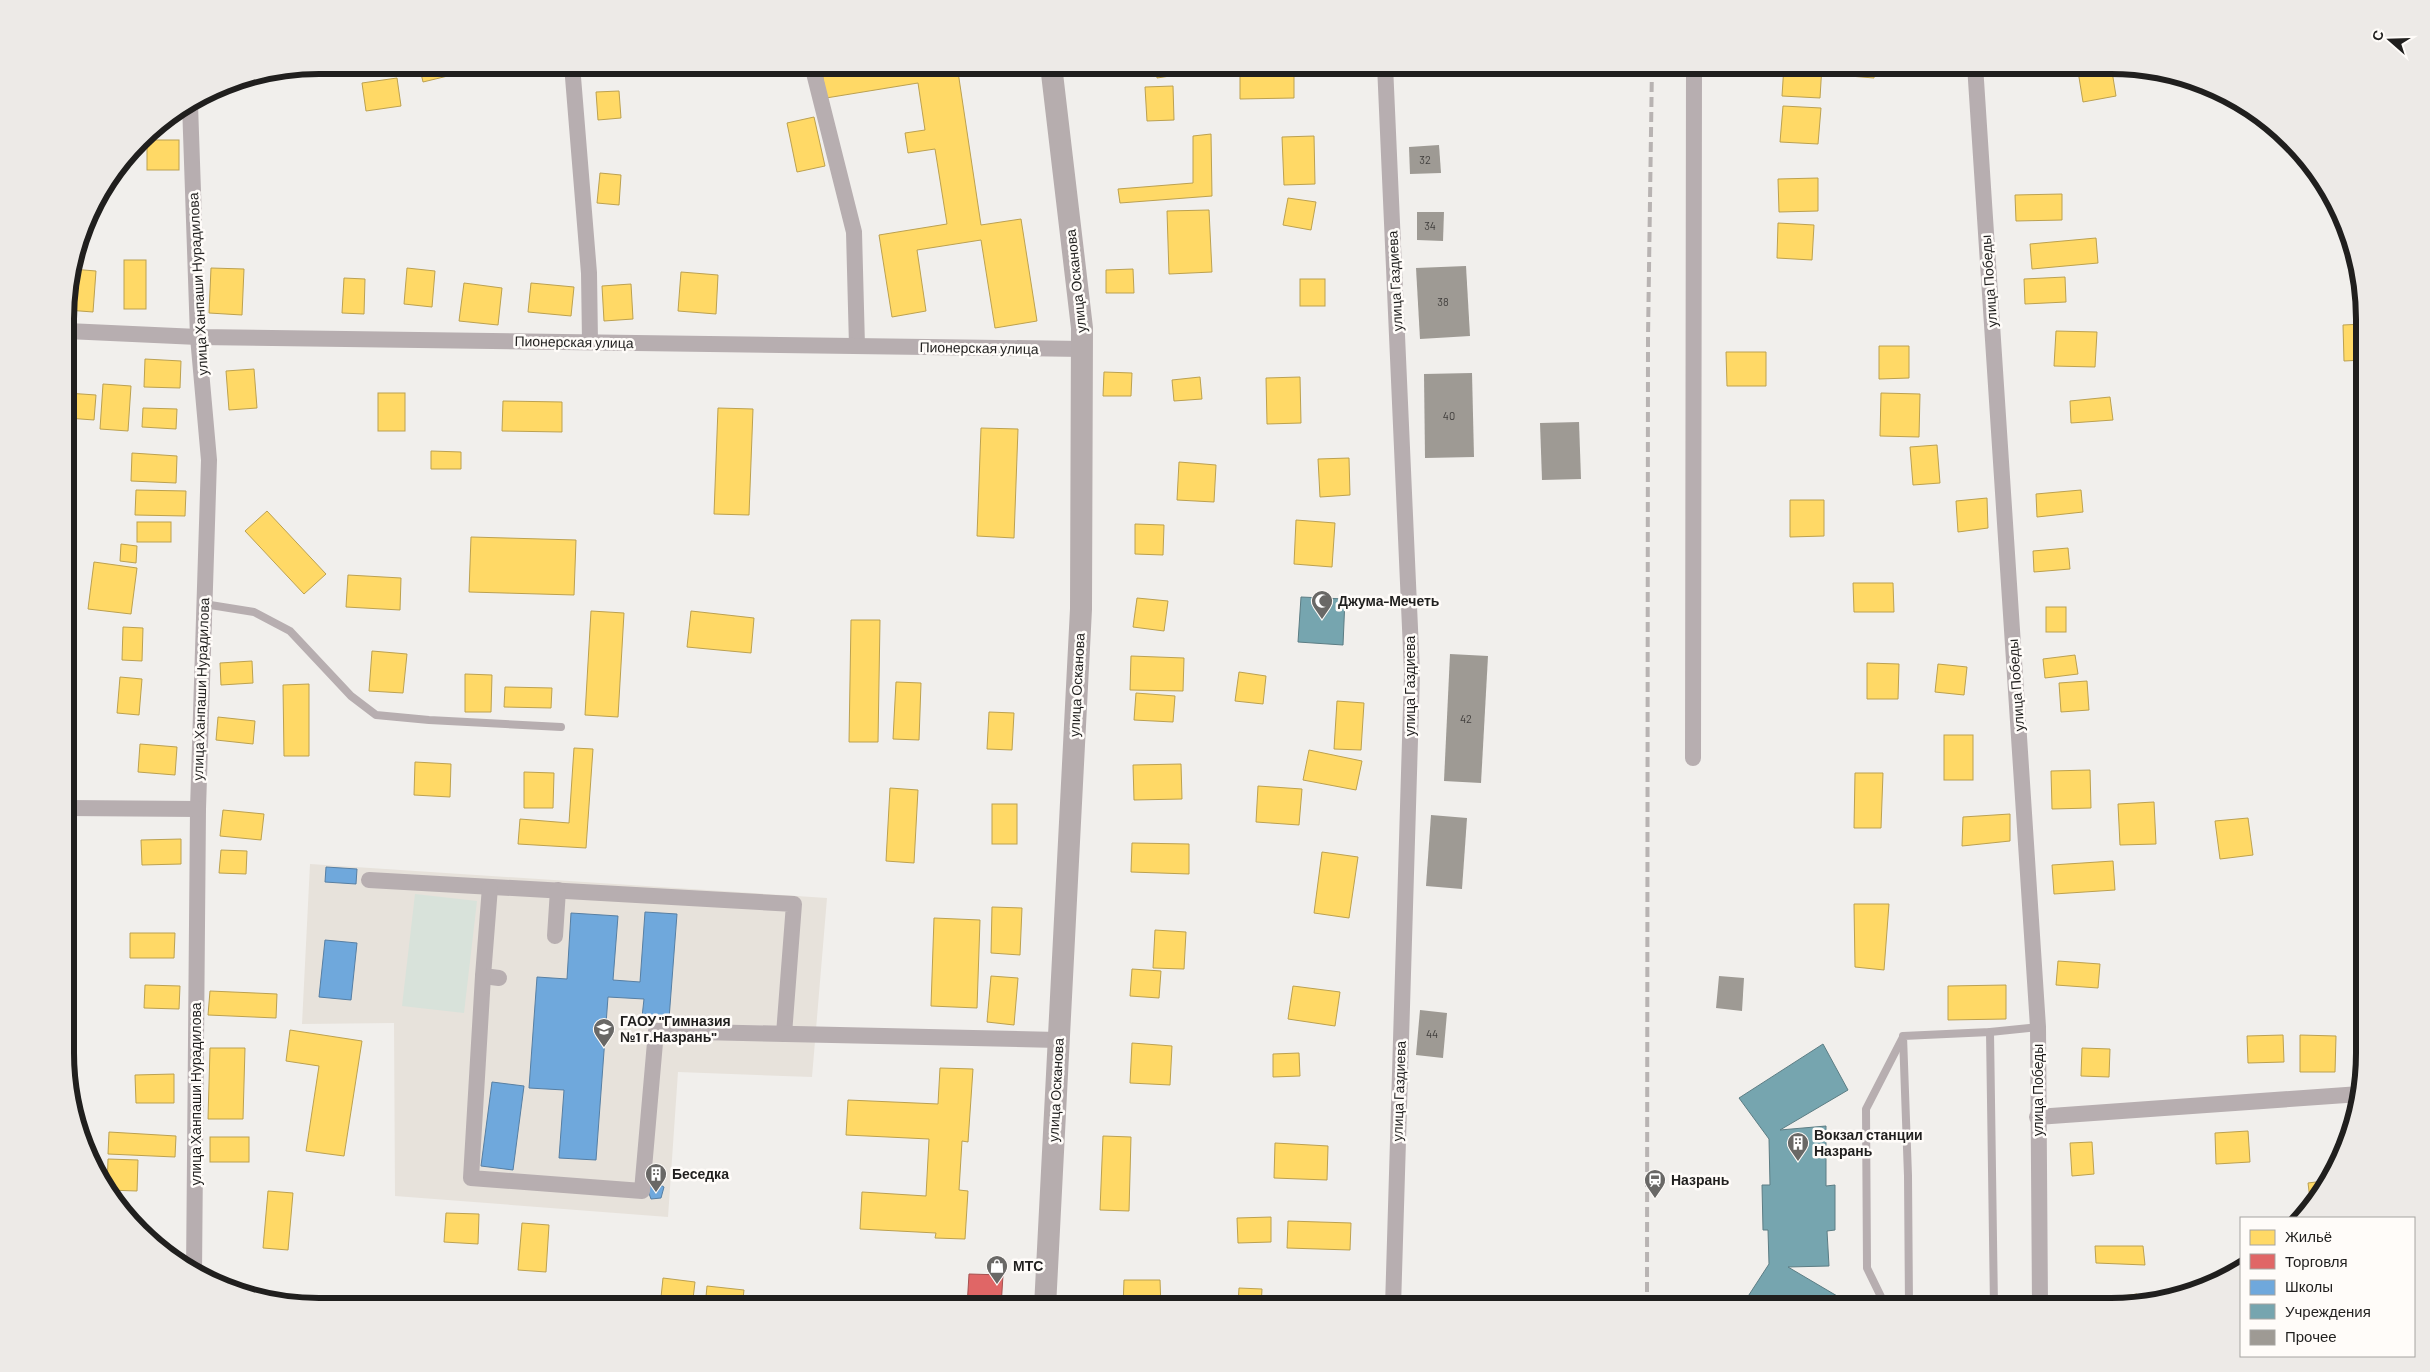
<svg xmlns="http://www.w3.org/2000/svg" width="2430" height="1372" viewBox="0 0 2430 1372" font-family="Barlow,sans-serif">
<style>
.built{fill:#e7e2db}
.green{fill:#d8e2da}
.homes{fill:#ffd966;stroke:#bca150}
.shops{fill:#e06666;stroke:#a65150}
.schools{fill:#6fa8dc;stroke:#577fa3}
.public{fill:#76a5af;stroke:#5c7d84}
.building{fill:#9e9a94}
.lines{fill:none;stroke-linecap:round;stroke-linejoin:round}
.service{stroke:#b7aeb0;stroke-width:8}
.minor{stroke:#b7aeb0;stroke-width:16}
.secondary{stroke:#b6adae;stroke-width:22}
.rail{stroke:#b8b3b2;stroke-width:4;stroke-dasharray:10 5;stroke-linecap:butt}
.labels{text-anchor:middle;stroke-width:5;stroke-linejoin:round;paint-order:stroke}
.number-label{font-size:11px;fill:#403e3c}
.street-label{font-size:14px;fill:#201f1e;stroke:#fffcf9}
.poi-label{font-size:14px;font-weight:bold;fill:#201f1e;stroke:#fffcf9;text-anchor:start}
.rim{fill:none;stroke:#201f1e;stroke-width:6}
</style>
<rect width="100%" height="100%" fill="#f1efec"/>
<polygon class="built" points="310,864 827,898 812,1077 678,1072 668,1217 395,1196 394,1023 302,1024"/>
<polygon class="green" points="415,894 477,901 464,1013 402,1006"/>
<g class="homes">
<polygon points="419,65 454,65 456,74 423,82"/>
<polygon points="821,65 957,65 981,225 1021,219 1037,321 995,328 981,240 917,250 926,311 892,317 879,235 947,224 935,149 908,153 905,133 925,130 918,83 826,98"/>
<polygon points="1156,65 1169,65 1170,76 1157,78"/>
<polygon points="1784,65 1822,65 1820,98 1782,96"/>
<polygon points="1838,65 1875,65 1874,78 1837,75"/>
<polygon points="2077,65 2111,65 2116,96 2083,102"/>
<polygon points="1240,68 1294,68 1294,98 1240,99"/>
<polygon points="397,78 401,106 366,111 362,83"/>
<polygon points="245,80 246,87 210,93 222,84"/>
<polygon points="1173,86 1174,120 1147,121 1145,87"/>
<polygon points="619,91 621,118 598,120 596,92"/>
<polygon points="1783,106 1821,108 1818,144 1780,142"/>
<polygon points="814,117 825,166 797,172 787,123"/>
<polygon points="1211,134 1212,196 1120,203 1118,189 1193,183 1193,136"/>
<polygon points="1314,136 1315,184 1284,185 1282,137"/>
<rect x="147" y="140" width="32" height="30"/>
<polygon points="600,173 621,175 619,205 597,203"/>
<polygon points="1818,178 1818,211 1779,212 1778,179"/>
<polygon points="2062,194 2062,220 2016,221 2015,195"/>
<polygon points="1288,198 1316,202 1311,230 1283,225"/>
<polygon points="1209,210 1212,272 1169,274 1167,211"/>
<polygon points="1778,223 1814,225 1812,260 1777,258"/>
<polygon points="2096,238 2098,263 2032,269 2030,244"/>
<rect x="124" y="260" width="22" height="49"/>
<polygon points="211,268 244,269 242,315 209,313"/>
<polygon points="407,268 435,271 432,307 404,304"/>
<polygon points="72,269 96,271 93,312 67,310 67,286"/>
<polygon points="1133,269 1134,293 1106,293 1106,270"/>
<polygon points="681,272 718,275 716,314 678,311"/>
<polygon points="2065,277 2066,302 2025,304 2024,279"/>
<polygon points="344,278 365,279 364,314 342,313"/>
<rect x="1300" y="279" width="25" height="27"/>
<polygon points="464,283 502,288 498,325 459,321"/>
<polygon points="531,283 574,287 571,316 528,312"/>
<polygon points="631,284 633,319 604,321 602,286"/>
<polygon points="2364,324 2364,360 2344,361 2343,325"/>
<polygon points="2056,331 2097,332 2095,367 2054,366"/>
<polygon points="1879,346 1909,346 1909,378 1879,379"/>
<polygon points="1726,352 1766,352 1766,386 1727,386"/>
<polygon points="145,359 181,361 180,388 144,387"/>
<polygon points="254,369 257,408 229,410 226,371"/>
<polygon points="1104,372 1132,373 1131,396 1103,396"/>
<polygon points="1200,377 1202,399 1174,401 1172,380"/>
<polygon points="1300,377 1301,423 1267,424 1266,378"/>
<polygon points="103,384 131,386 128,431 100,429"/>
<polygon points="67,393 96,395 94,420 67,418"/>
<rect x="378" y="393" width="27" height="38"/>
<polygon points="1881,393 1920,394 1919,437 1880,436"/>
<polygon points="2110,397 2113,420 2071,423 2070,401"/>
<polygon points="503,401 562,402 562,432 502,431"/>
<polygon points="143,408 177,409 176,429 142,427"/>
<polygon points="718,408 753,409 749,515 714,514"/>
<polygon points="981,428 1018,429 1014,538 977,536"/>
<polygon points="1937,445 1940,483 1913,485 1910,447"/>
<polygon points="431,451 461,452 461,469 431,469"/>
<polygon points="132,453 177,456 176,483 131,481"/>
<polygon points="1349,458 1350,495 1320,497 1318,459"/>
<polygon points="1179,462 1216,465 1214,502 1177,500"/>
<polygon points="136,490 186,491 185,516 135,515"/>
<polygon points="2081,490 2083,512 2037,517 2036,494"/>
<polygon points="1987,498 1988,528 1958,532 1956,501"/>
<polygon points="1790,500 1824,500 1824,536 1790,537"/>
<polygon points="267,511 326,574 304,594 245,531"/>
<polygon points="1296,520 1335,523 1332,567 1294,564"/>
<rect x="137" y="522" width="34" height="20"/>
<polygon points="1135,524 1164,525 1163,555 1135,554"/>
<polygon points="471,537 576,540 574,595 469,592"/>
<polygon points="121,544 137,546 136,563 120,561"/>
<polygon points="2068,548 2070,569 2034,572 2033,551"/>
<polygon points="94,562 137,568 131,614 88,609"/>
<polygon points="348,575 401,578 400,610 346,607"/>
<polygon points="1853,583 1893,583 1894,612 1854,612"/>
<polygon points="1137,598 1168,601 1164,631 1133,627"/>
<rect x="2046" y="607" width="20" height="25"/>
<polygon points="591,611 624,613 618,717 585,715"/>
<polygon points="691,611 754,618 751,653 687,647"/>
<polygon points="851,620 880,620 878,742 849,742"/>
<polygon points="123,627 143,628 142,661 122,660"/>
<polygon points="372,651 407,654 403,693 369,691"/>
<polygon points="2075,655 2078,674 2045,678 2043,659"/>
<polygon points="1131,656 1184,658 1183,691 1130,690"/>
<polygon points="252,661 253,683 221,685 220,663"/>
<polygon points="1867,663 1899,664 1898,699 1867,699"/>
<polygon points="1938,664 1967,667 1964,695 1935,692"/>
<polygon points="1239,672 1266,676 1263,704 1235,701"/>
<polygon points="465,674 492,675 491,712 465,712"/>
<polygon points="120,677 142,679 139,715 117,713"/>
<polygon points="2087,681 2089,710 2061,712 2059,683"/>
<polygon points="896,682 921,683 919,740 893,739"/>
<polygon points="309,684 309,756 284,756 283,685"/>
<polygon points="505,687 552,688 551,708 504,707"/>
<polygon points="1136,693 1175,696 1173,722 1134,720"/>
<polygon points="1337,701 1364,703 1361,750 1334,749"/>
<polygon points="989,712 1014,713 1012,750 987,749"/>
<polygon points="218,717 255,721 253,744 216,740"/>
<rect x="1944" y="735" width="29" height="45"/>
<polygon points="140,744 177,747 175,775 138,772"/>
<polygon points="574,748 593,749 586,848 518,844 520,819 569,823"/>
<polygon points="1309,750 1362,761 1356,790 1303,780"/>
<polygon points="415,762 451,764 450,797 414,795"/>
<polygon points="1181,764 1182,799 1134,800 1133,765"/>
<polygon points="2090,770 2091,808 2052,809 2051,771"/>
<polygon points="524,772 554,773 553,808 524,808"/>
<polygon points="1855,773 1883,773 1881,828 1854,828"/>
<polygon points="1258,786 1302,789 1299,825 1256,822"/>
<polygon points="890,788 918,790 914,863 886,861"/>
<polygon points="2154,802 2156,844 2120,845 2118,804"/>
<rect x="992" y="804" width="25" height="40"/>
<polygon points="223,810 264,814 261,840 220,836"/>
<polygon points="2010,814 2010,841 1962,846 1963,817"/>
<polygon points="2248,818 2253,855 2220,859 2215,821"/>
<polygon points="181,839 181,864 142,865 141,840"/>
<polygon points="1132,843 1189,844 1189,874 1131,872"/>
<polygon points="221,850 247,851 246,874 219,873"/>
<polygon points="1322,852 1358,857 1349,918 1314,913"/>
<polygon points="2113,861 2115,890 2054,894 2052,865"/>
<polygon points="1854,904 1889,904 1884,970 1855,967"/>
<polygon points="992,907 1022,908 1020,955 991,953"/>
<polygon points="934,918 980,920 977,1008 931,1006"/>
<polygon points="1155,930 1186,932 1184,969 1153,968"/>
<polygon points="130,933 175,933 174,958 130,958"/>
<polygon points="2058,961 2100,964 2098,988 2056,985"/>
<polygon points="1132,969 1161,971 1159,998 1130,996"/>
<polygon points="991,976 1018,978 1014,1025 987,1022"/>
<polygon points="145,985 180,986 179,1009 144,1008"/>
<polygon points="2006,985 2006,1019 1948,1020 1948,986"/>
<polygon points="1293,986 1340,992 1335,1026 1288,1019"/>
<polygon points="210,991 277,994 276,1018 208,1015"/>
<polygon points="290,1030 362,1041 344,1156 306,1151 319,1066 286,1061"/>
<polygon points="2283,1035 2284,1062 2248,1063 2247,1036"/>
<polygon points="2300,1035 2336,1036 2335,1072 2300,1072"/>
<polygon points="1132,1043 1172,1046 1170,1085 1130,1083"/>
<polygon points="210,1048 245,1048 243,1119 208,1119"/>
<polygon points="2082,1048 2110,1049 2109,1077 2081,1076"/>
<polygon points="1299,1053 1300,1076 1273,1077 1273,1054"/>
<polygon points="940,1068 973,1069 968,1142 962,1141 959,1190 968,1191 965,1239 935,1238 936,1233 860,1229 862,1192 926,1196 929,1139 846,1135 848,1100 938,1104"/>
<polygon points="174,1074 174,1103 136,1103 135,1075"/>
<polygon points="2248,1131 2250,1162 2216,1164 2215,1133"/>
<polygon points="109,1132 176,1136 175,1157 108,1154"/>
<polygon points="1103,1136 1131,1137 1129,1211 1100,1210"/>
<rect x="210" y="1137" width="39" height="25"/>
<polygon points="2092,1142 2094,1174 2072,1176 2070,1143"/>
<polygon points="1275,1143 1328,1146 1327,1180 1274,1178"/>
<polygon points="108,1159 138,1160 137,1191 107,1190"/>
<polygon points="2331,1180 2311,1207 2308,1183"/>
<polygon points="268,1191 293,1193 288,1250 263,1248"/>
<polygon points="446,1213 479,1214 478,1244 444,1242"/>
<polygon points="1271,1217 1271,1242 1238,1243 1237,1218"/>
<polygon points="1288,1221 1351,1223 1350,1250 1287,1248"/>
<polygon points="522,1223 549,1225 546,1272 518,1270"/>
<polygon points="2095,1246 2143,1246 2145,1265 2096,1263"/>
<polygon points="663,1278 695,1282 692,1307 660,1307"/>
<polygon points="1124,1280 1160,1280 1161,1307 1123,1307"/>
<polygon points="707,1286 744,1290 742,1307 705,1307"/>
<polygon points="1239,1288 1262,1289 1261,1307 1238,1307"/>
<polygon points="2137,1294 2138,1305 2076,1306 2076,1303"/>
<polygon points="861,1297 890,1298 890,1307 861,1307"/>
</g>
<polygon class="shops" points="969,1274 1003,1275 1001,1307 967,1307"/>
<g class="schools">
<polygon points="326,867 357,869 356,884 325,882"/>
<polygon points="645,912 677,914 669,1019 642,1017 644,999 608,997 596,1160 559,1158 564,1090 529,1088 537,977 567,979 571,913 618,916 613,980 640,982"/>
<polygon points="325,940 357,943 351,1000 319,997"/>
<polygon points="492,1082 524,1086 513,1170 481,1166"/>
<polygon points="655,1182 664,1187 661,1198 651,1199 647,1188"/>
</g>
<g class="public">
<polygon points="1301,597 1345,599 1343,645 1298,642"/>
<polygon points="1823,1044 1848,1090 1780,1130 1826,1126 1826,1186 1835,1185 1835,1230 1827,1231 1829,1266 1788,1267 1849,1303 1847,1307 1754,1307 1745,1301 1769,1264 1768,1230 1763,1230 1762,1185 1770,1185 1769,1139 1739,1098"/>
</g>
<g class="building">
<polygon points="1459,65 1502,65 1502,70 1459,68"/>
<polygon points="1439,145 1441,173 1410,174 1409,147"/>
<polygon points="1417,212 1444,212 1443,241 1417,240"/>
<polygon points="1466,266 1470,336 1420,339 1416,268"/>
<polygon points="1472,373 1474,457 1425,458 1424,374"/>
<polygon points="1579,422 1581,479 1542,480 1540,423"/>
<polygon points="1450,654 1488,656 1481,783 1444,781"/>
<polygon points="1431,815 1467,818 1462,889 1426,886"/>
<polygon points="1719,976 1744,978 1742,1011 1716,1008"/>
<polygon points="1420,1010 1447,1013 1443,1058 1416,1055"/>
</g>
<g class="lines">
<g class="service">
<polyline points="204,604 254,612 290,631 351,696 376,715 429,720 561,727"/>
<polyline points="1990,1032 1994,1307"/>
<polyline points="1886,1307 1867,1268 1866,1109 1903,1037"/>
<polyline points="1909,1307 1908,1176 1903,1036 1990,1032 2038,1027"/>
</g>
<g class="minor">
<polyline points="572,65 589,273 590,342"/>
<polyline points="812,65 854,232 857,346"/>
<polyline points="1385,65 1412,673 1393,1307"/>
<polyline points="1975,65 2038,1027 2040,1306"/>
<polyline points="190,104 198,337 209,460 198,809 194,1274"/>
<polyline points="67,331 198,337 1082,349"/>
<polyline points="1693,758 1694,65"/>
<polyline points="67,808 198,809"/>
<polyline points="369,880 794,904 784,1034"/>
<polyline points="490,887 483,976 499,978"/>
<polyline points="555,936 558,890"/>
<polyline points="483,976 471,1178 642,1191 656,1031 1058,1040"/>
<polyline points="2037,1117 2360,1094"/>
</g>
<polyline class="secondary" points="1045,1307 1081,609 1082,328 1051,65"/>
<polyline class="rail" points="1647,1307 1648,337 1652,65"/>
</g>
<defs>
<g id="mosque-pin" transform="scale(1.125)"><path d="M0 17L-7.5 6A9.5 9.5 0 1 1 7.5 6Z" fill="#696866" stroke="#fffcf9"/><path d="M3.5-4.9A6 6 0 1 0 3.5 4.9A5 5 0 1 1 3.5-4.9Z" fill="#fff"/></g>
<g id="school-pin" transform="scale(1.125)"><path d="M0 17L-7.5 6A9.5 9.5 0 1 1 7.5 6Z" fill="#696866" stroke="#fffcf9"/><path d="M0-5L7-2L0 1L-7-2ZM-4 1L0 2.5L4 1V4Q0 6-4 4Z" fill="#fff"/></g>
<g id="building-pin" transform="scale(1.125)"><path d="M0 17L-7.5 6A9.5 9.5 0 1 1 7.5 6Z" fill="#696866" stroke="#fffcf9"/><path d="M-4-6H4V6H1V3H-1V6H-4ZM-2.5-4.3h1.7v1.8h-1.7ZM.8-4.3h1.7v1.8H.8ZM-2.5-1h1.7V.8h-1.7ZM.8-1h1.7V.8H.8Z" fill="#fff"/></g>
<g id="station-pin" transform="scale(1.125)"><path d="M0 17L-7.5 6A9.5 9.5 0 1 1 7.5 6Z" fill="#696866" stroke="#fffcf9"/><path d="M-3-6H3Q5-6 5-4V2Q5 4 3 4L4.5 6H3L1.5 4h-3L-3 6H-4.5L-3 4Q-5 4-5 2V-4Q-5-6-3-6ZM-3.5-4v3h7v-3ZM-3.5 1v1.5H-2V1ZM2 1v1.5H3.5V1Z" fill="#fff"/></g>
<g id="shop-pin" transform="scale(1.125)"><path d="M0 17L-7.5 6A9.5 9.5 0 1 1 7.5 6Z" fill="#696866" stroke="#fffcf9"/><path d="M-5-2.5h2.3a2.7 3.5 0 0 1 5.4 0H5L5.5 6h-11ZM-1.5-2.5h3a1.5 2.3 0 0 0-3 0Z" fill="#fff"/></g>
</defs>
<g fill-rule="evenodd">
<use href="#mosque-pin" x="1322" y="601"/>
<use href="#school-pin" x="604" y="1029"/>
<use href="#building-pin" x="1798" y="1143"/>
<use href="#building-pin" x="656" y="1174"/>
<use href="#station-pin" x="1655" y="1180"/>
<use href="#shop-pin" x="997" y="1266"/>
</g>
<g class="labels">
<g class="number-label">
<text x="1425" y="164">32</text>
<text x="1430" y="230">34</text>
<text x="1443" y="306">38</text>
<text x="1449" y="420">40</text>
<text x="1466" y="723">42</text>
<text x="1432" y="1038">44</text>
</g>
<g class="street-label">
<text transform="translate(1076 281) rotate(-96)" y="5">улица Осканова</text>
<text transform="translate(1395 281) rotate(-93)" y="5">улица Газдиева</text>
<text transform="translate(1989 281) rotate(-94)" y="5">улица Победы</text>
<text transform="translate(198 284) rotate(-93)" y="5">улица Ханпаши Нурадилова</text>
<text transform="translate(574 342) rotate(1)" y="5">Пионерская улица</text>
<text transform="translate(979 348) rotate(1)" y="5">Пионерская улица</text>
<text transform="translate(1077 685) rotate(-87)" y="5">улица Осканова</text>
<text transform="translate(2016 685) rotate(-94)" y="5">улица Победы</text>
<text transform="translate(1410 686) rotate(-90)" y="5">улица Газдиева</text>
<text transform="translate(201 689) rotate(-88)" y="5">улица Ханпаши Нурадилова</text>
<text transform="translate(1056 1090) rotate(-87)" y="5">улица Осканова</text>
<text transform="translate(2038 1090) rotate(-90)" y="5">улица Победы</text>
<text transform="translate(1399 1091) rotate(-88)" y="5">улица Газдиева</text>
<text transform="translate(196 1094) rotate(-90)" y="5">улица Ханпаши Нурадилова</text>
</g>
<g class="poi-label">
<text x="1338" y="606">Джума-Мечеть</text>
<text x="620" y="1026">ГАОУ "Гимназия<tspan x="620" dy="16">№1 г.Назрань"</tspan></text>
<text x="1814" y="1140">Вокзал станции<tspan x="1814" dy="16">Назрань</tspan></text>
<text x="672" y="1179">Беседка</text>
<text x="1671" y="1185">Назрань</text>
<text x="1013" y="1271">МТС</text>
</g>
</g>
<path d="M0 0H2430V1372H0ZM319 74H2111A245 245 0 0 1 2356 319V1053A245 245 0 0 1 2111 1298H319A245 245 0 0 1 74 1053V319A245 245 0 0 1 319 74Z" fill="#edeae7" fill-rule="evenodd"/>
<path class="rim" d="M319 74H2111A245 245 0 0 1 2356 319V1053A245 245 0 0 1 2111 1298H319A245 245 0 0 1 74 1053V319A245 245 0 0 1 319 74Z"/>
<rect x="2240" y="1217" width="175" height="140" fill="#fffcf9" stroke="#a6a4a1"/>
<rect x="2250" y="1230" width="25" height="15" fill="#ffd966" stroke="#a6a4a1"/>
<text x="2285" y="1242" font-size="15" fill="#201f1e">Жильё</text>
<rect x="2250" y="1254" width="25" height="15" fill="#e06666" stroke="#a6a4a1"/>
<text x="2285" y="1267" font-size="15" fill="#201f1e">Торговля</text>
<rect x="2250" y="1280" width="25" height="15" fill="#6fa8dc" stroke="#a6a4a1"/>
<text x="2285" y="1292" font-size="15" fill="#201f1e">Школы</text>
<rect x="2250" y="1304" width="25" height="15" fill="#76a5af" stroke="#a6a4a1"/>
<text x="2285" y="1317" font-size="15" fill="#201f1e">Учреждения</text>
<rect x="2250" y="1330" width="25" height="15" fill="#9e9a94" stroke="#a6a4a1"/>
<text x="2285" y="1342" font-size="15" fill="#201f1e">Прочее</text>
<g transform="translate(2390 40) rotate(290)" stroke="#fffcf9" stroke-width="4" paint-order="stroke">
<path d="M0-4L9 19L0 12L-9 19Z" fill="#201f1e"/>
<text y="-8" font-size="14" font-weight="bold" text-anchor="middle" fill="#201f1e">С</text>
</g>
</svg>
